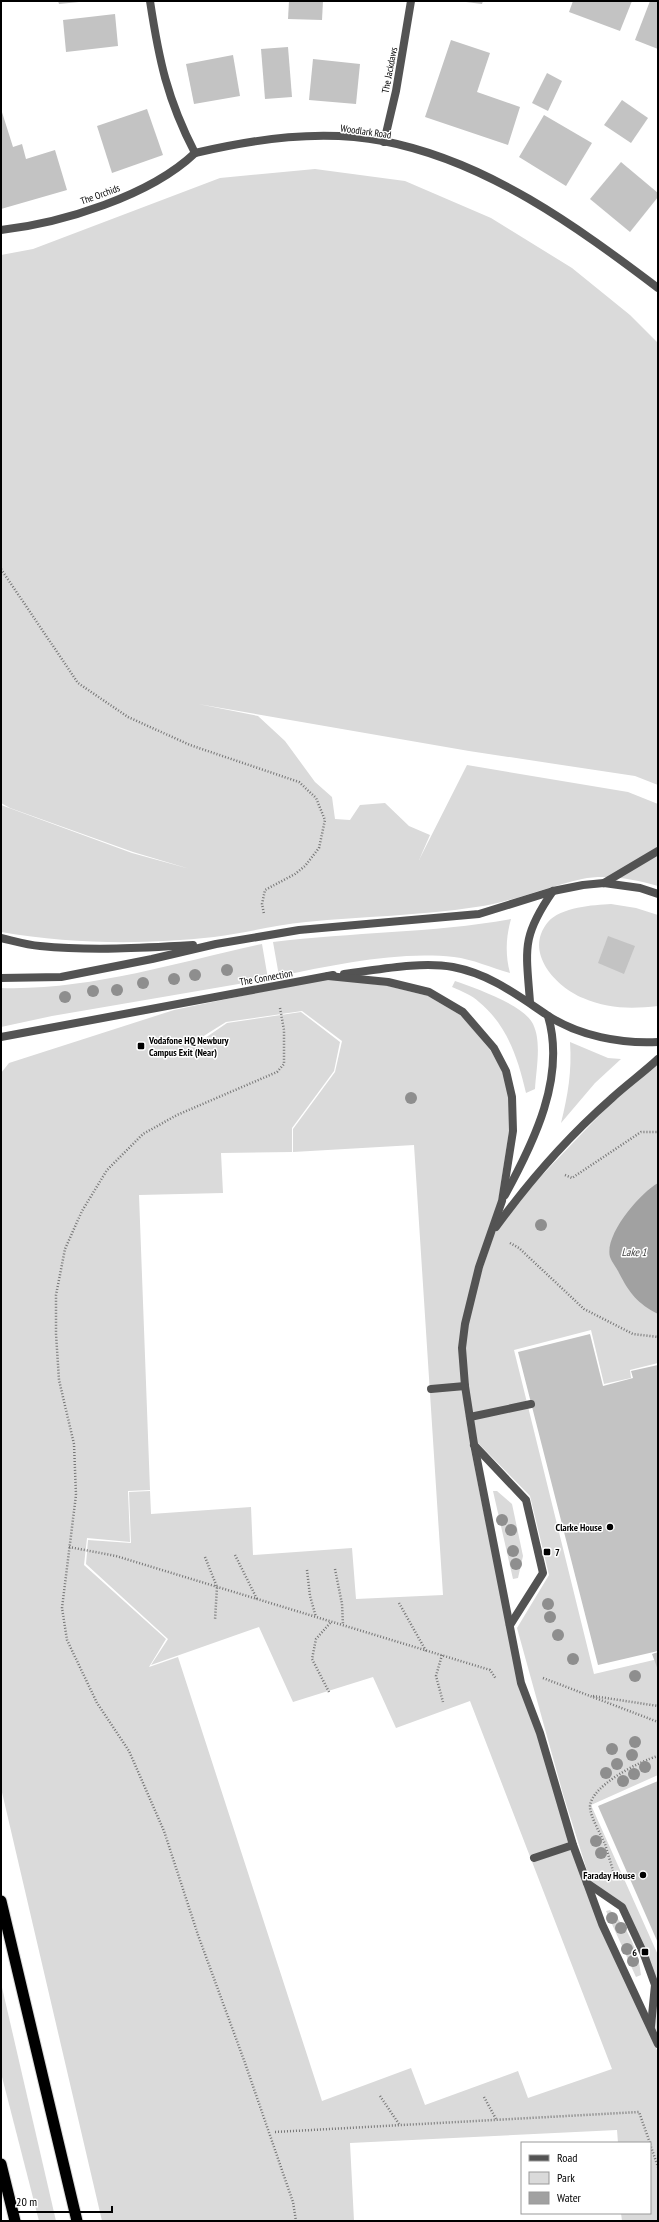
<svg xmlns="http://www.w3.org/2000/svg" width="659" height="2222" viewBox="0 0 659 2222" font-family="'PT Sans Narrow',sans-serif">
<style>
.green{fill:#dadada;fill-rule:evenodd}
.water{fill:#a1a1a1}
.building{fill:#c3c3c3}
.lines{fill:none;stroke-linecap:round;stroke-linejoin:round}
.trunk-casing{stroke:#dbdbdb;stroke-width:13}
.path{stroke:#757575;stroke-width:2.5;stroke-dasharray:1 2;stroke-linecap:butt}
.service{stroke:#535353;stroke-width:8}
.minor{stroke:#535353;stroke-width:8}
.trunk{stroke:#000;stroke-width:11}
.tree{fill:#8e8e8e}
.poi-dot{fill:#000;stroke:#fff;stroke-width:1.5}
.labels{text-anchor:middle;stroke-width:3;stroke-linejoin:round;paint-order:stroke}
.street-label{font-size:10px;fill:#000;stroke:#fff}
.poi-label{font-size:10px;font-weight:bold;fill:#000;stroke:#fff;text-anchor:end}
.water-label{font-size:11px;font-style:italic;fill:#424242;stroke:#fff}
</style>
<rect width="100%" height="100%" fill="#fff"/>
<g class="green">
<path d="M315,169L405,181L491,218L572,268L630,315L658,343V785L635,776L469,751L198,704L258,716L285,741L315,782L332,797L335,819L350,820L360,805L385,803L409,826L430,835L419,860L467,765L628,792L658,804V886C635,879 606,874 582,879C546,887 512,902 476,907C420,916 363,916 306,922C275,925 245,933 214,937C143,945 71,944 1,932V805L132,853L190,869L133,852L10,808L1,803V255L33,249L220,178Z"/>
<path d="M611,904L636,908L658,915V1006C632,1009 608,1009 583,998C556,987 523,952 548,922C561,907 593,905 611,904Z"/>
<path d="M511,919C506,937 505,954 510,973C492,968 472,959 454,957C396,951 336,965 279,976L273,942C352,932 433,933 511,919Z"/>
<path d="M262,944L268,979L52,1016L1,1027V988C87,991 179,962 262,944Z"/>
<path d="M329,978L388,986L428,996L462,1016L491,1051L503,1072L509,1098V1131L498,1202L476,1266L461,1381L470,1445L507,1627L570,1846L601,1927L658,2052V2221H622L621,2213H650V2143H618L617,2130L350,2143L354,2221H102L1,1788V1073L9,1063L174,1010ZM302,1011L342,1041L335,1072L293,1129V1152L414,1145L443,1595L356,1599L352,1548L253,1555L251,1507L151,1514L150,1491L129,1492L131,1543L88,1540L86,1564L168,1639L151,1665L259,1627L293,1702L373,1677L396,1728L470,1701L612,2069L528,2098L518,2071L425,2105L411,2068L322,2101L178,1657L149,1667L166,1639L84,1565L87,1538L130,1542L128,1491L150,1490L139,1195L223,1193L221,1153L292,1152V1128L334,1071L340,1042L301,1012L227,1023L189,1049L202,1037L226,1022Z"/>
<path d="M455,981C475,988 524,1005 533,1024C542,1042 536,1070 535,1089L526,1093C518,1058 507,1025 479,1002C472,995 461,991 452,987Z"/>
<path d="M570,1042L608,1058L621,1059L595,1083L561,1123C568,1095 572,1071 570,1042Z"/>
<polygon points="658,1062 658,1363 630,1370 631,1378 604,1384 591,1330 514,1350 594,1674 658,1659 658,1775 591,1805 658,1955 658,2041 652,2027 658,1985 625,1905 590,1880 563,1794 517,1628 549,1575 530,1496 477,1442 468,1386 465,1349 471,1304 494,1234 524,1194 613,1101"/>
<polygon points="493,1491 497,1491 512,1504 523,1556 518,1578 513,1579"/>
<path d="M610,1910C628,1928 638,1949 641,1975L636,1977L606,1911Z"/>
<polygon points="1,1983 56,2221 39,2221 1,2073"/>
</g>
<path class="water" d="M658,1183V1314C637,1303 630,1294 619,1273C617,1268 612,1263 610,1257C604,1235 640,1193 658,1183Z"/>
<g class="building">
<polygon points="58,1 79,1 79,2 59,4"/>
<polygon points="289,1 323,1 322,20 288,19"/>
<polygon points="458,1 483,1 482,4"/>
<polygon points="573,1 632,1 620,31 569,12"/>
<polygon points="650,1 658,1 658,49 635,40"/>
<polygon points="115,14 118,46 66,52 63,20"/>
<polygon points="451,40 490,53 477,92 520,107 508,145 425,117"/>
<polygon points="288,47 292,97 265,99 261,49"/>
<polygon points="233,55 240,96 194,104 186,64"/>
<polygon points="313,59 360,64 356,104 309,100"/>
<polygon points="547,73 562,81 548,111 532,103"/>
<polygon points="622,100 648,118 631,143 604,125"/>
<polygon points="1,109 13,147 22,144 26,159 55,150 67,190 1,209"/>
<polygon points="147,109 163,155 112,173 97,126"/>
<polygon points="544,115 592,143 566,186 519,157"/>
<polygon points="621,162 658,193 658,197 630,232 590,199"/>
<polygon points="608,936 635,946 624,974 598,963"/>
<polygon points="590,1334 603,1386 633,1378 631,1371 658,1365 658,1651 598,1665 518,1352"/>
<polygon points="658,1652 658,1670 652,1654"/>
<polygon points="658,1781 658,1943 598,1806"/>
</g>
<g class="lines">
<g class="trunk-casing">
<g id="trunk">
<polyline points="1,1901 77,2221"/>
<polyline points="1,2164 15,2221"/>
</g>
</g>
<g class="path">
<polyline points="1,569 78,683 128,717 190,745 299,782 316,798 325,820 319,848 305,866 295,874 265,890 262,904 264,914"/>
<polyline points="280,1008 284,1030 284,1064 277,1072 177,1115 143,1134 107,1170 82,1211 65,1249 56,1295 56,1334 59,1380 74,1444 76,1495 62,1608 67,1640 97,1703 129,1751 164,1831 198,1935 245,2063 293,2202 296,2221"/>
<polyline points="565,1175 572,1178 641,1132 658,1132"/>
<polyline points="510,1243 519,1248 584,1309 633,1334 658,1337"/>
<polyline points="69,1547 116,1556 490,1670 496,1679"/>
<polyline points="235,1555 257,1599"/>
<polyline points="205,1557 217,1587 215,1620"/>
<polyline points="335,1569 342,1604 343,1625"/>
<polyline points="307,1570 310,1596 316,1617"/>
<polyline points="399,1603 426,1651"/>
<polyline points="442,1655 436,1676 443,1702"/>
<polyline points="543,1678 658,1722"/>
<polyline points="329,1692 312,1659 316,1639 331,1622"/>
<polyline points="593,1696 658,1706"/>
<path d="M614,1874C611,1864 608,1854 605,1844C601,1835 590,1816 590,1807C590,1786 640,1761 658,1756"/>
<polyline points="380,2096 399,2124"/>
<polyline points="484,2097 496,2119"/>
<polyline points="275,2132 639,2112 650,2143"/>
<polyline points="650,2144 658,2167"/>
</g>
<g class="service">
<polyline points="431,1389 465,1386"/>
<polyline points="470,1417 531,1404"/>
<polyline points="534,1858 573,1845"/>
</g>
<g class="minor">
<path d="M150,1C159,60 167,99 195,153"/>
<polyline points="384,142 396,91 411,1"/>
<path d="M195,153C256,139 320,129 383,141C487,161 576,226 658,288"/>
<path d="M1,230C62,223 150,196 195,153"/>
<polyline points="604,883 658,851"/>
<path d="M1,938C14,941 27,945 40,946C91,951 142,948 193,945"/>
<path d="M344,974C377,970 420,961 453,967C490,974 517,995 547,1015C578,1036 622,1044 658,1042"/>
<polyline points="328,976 388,982 429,992 463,1012 494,1048 506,1071 512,1097 513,1131 502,1201 479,1267 465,1324 462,1348 465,1386 474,1444 521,1683 540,1733 573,1845 587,1883 602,1924 658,2044"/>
<polyline points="1,978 61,977 152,959 216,944 299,930 479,914 553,891 583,885 604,883 640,888 658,894"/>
<path d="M530,1002C526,949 521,937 553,891"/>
<polyline points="1,1037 333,975"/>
<path d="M505,1195C534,1142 566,1077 548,1016"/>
<path d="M496,1227C530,1180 568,1137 611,1099C626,1085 643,1073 658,1059"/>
<polyline points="474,1445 526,1500 543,1573 510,1625"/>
<polyline points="587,1883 622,1907 643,1952 655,1985 651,2026"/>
</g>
<use href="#trunk" class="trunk"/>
</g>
<g class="tree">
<circle cx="227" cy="970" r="6"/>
<circle cx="195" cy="975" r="6"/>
<circle cx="174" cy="979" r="6"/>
<circle cx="143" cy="983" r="6"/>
<circle cx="117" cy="990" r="6"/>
<circle cx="93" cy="991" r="6"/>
<circle cx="65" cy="997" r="6"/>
<circle cx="411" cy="1098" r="6"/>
<circle cx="541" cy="1225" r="6"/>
<circle cx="502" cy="1520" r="6"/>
<circle cx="511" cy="1530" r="6"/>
<circle cx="513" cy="1551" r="6"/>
<circle cx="516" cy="1564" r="6"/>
<circle cx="548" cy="1604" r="6"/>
<circle cx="550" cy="1617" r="6"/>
<circle cx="558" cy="1635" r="6"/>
<circle cx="573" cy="1659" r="6"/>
<circle cx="635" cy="1676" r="6"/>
<circle cx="635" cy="1742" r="6"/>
<circle cx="612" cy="1749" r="6"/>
<circle cx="632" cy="1755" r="6"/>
<circle cx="617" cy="1764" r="6"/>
<circle cx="645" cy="1767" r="6"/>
<circle cx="606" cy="1773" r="6"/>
<circle cx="634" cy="1774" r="6"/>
<circle cx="623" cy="1781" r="6"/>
<circle cx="596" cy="1841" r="6"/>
<circle cx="601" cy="1853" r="6"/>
<circle cx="612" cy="1918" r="6"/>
<circle cx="621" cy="1928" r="6"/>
<circle cx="627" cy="1949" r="6"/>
<circle cx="633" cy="1961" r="6"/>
</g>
<g class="poi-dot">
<rect x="137" y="1042" width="8" height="8" rx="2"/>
<circle cx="610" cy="1527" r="4"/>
<rect x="543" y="1548" width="8" height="8" rx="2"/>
<circle cx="643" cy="1875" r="4"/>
<rect x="641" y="1948" width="8" height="8" rx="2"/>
</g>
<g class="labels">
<g class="street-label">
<text transform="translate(389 70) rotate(-79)" y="4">The Jackdaws</text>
<text transform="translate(366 131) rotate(8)" y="4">Woodlark Road</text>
<text transform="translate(100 194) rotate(-20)" y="4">The Orchids</text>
<text transform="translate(266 977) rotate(-10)" y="4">The Connection</text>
</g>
<g class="poi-label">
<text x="149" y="1044" text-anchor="start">Vodafone HQ Newbury<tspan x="149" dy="12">Campus Exit (Near)</tspan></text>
<text x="602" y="1531">Clarke House</text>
<text x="555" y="1556" text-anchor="start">7</text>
<text x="635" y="1879">Faraday House</text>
<text x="637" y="1956">6</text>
</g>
<g class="water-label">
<text x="634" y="1256">Lake 1</text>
</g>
</g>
<rect width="659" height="2222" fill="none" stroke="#000000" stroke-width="4"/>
<rect x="521" y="2142" width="130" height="72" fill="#ffffff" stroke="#999999"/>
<rect x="529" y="2155" width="20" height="6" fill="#535353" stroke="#999999"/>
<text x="557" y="2162" font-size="12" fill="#000000">Road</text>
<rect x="529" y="2172" width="20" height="12" fill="#dadada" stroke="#999999"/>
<text x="557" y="2182" font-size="12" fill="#000000">Park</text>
<rect x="529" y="2192" width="20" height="12" fill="#a1a1a1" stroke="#999999"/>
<text x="557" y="2202" font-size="12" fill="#000000">Water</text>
<path d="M10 2206v6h102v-6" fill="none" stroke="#000000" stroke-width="2"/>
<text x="16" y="2206" font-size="12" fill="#000000" stroke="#ffffff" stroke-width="3" paint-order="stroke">20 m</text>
</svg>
